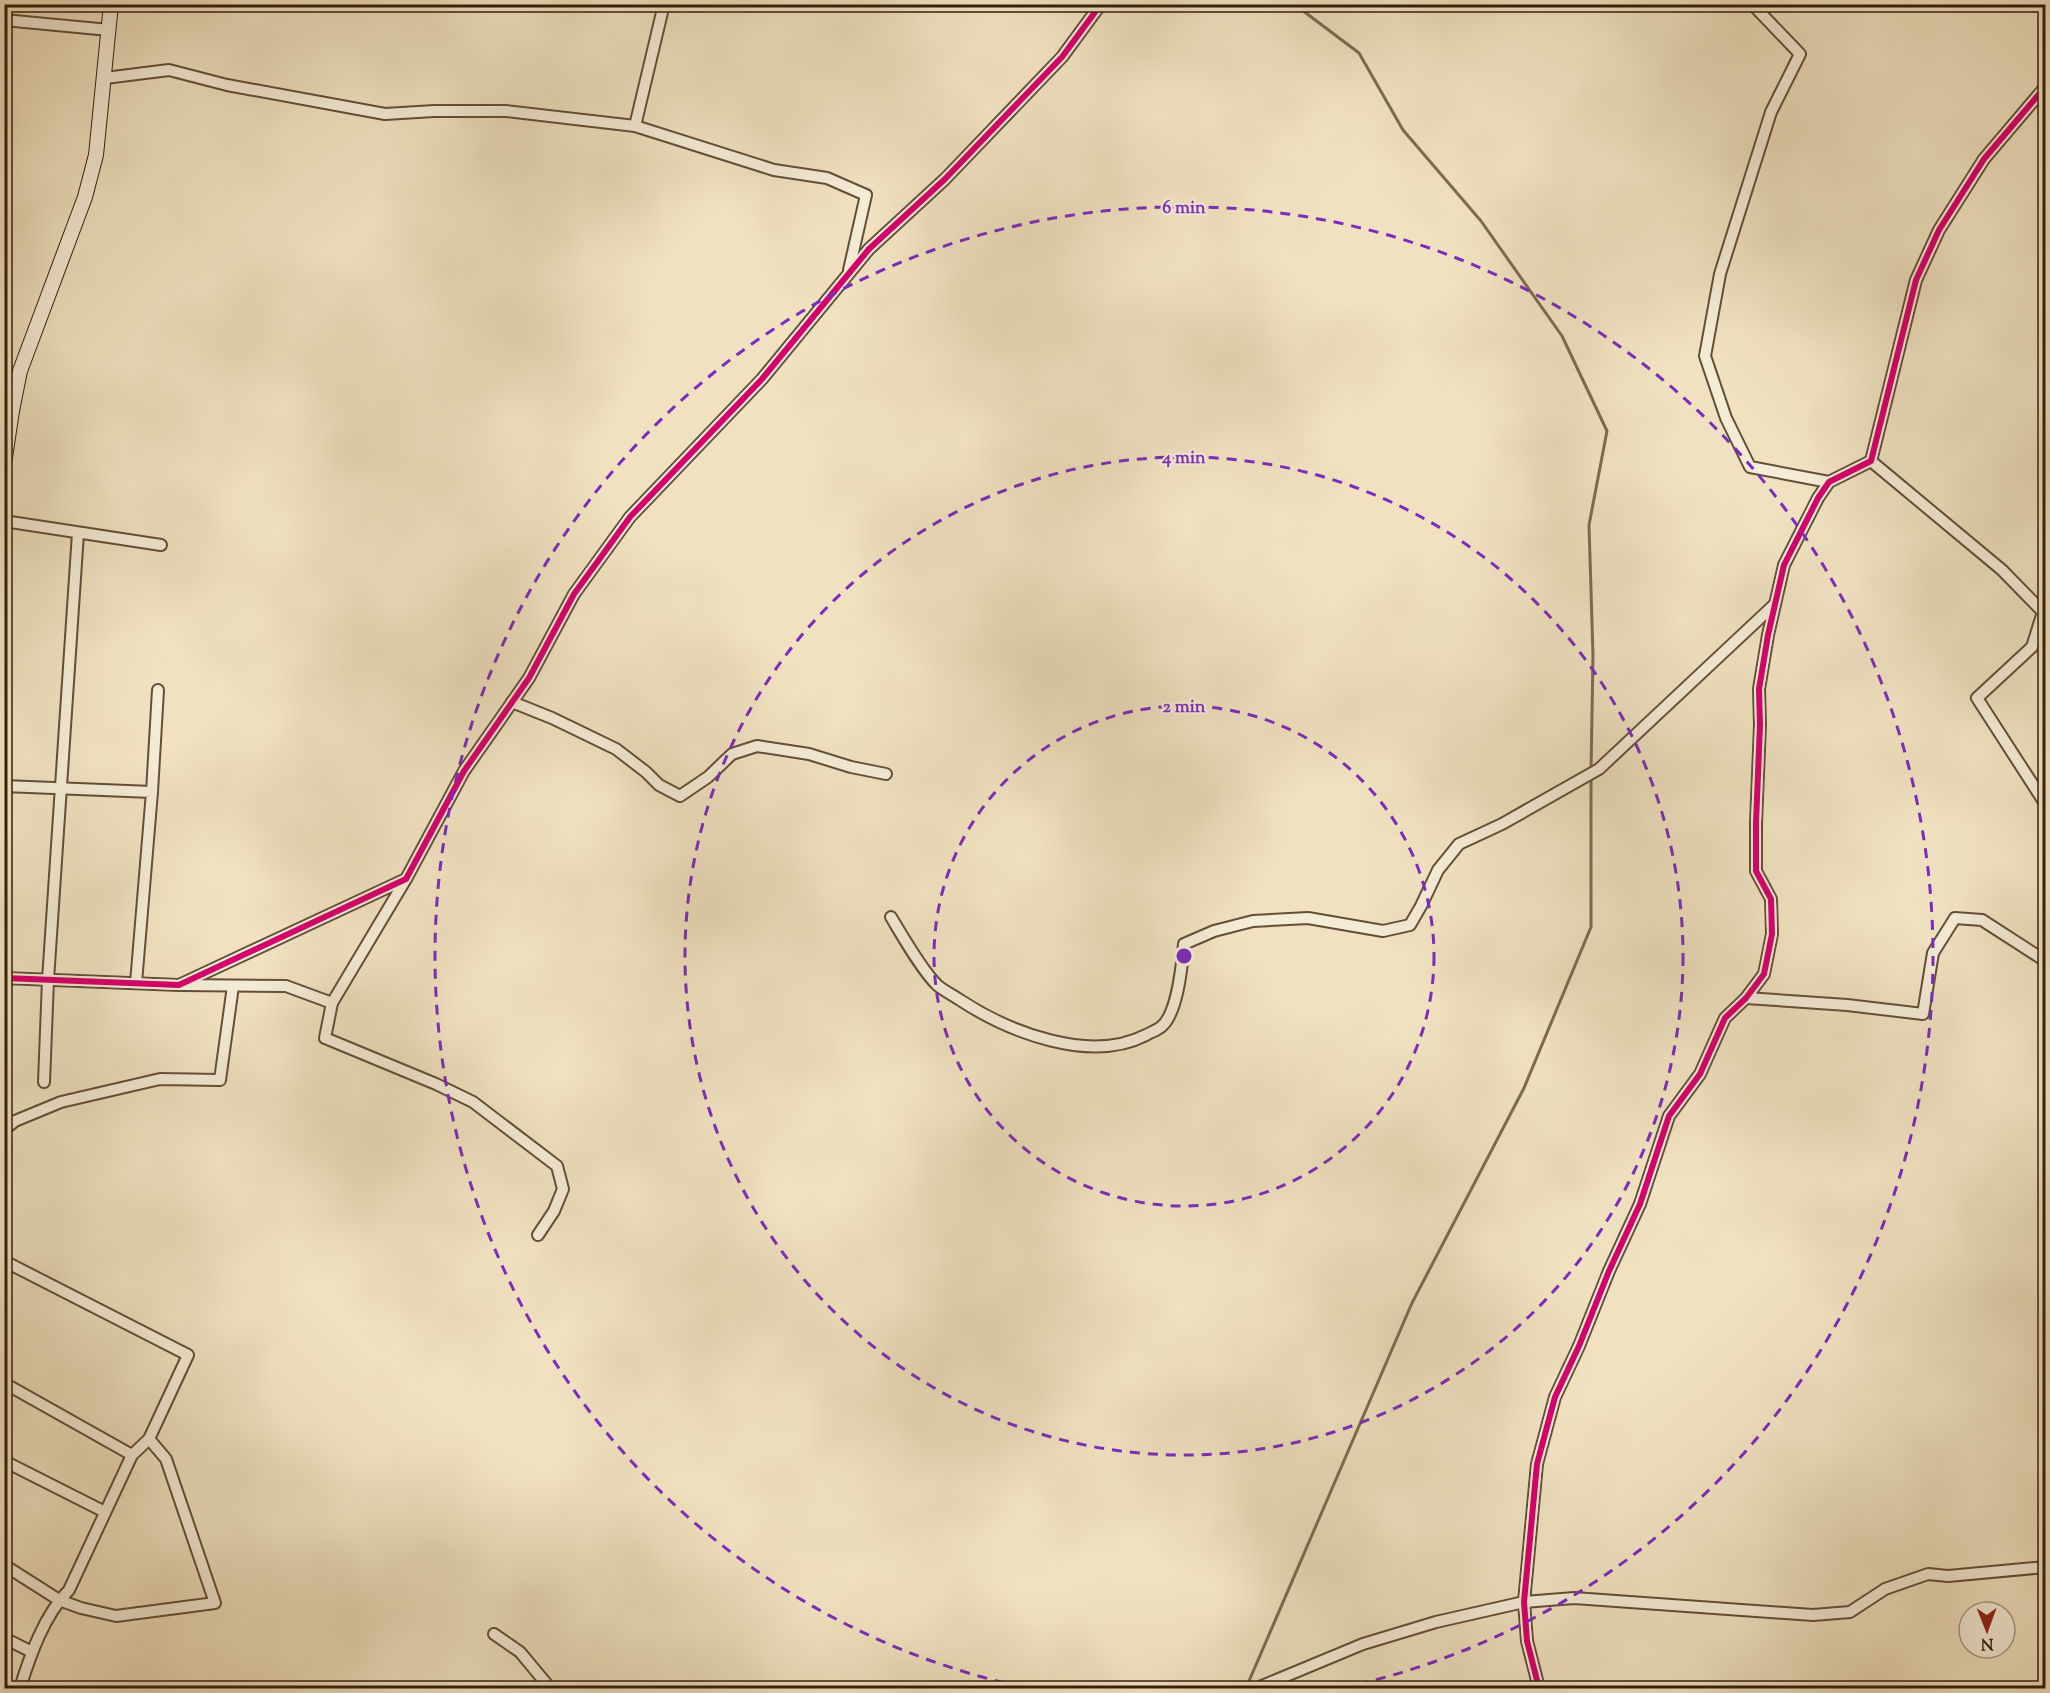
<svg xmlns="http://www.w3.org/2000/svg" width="2050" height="1693" viewBox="0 0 2050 1693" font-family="'Sorts Mill Goudy',serif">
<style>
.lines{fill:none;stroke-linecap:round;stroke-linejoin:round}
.stream{stroke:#7e6b53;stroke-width:3}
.minor-casing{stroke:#634f38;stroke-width:14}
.secondary-casing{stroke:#341e0b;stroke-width:16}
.minor{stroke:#f5ecd7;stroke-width:10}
.secondary{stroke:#f5ecd7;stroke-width:14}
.cycleway-casing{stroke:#f5ecd7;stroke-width:10}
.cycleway{stroke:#d6006c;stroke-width:6}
.ring{fill:none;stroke:#7b2cbf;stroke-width:3;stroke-dasharray:10 8}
.centre{fill:#7b2cbf;stroke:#f5ecd7;stroke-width:3}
.ring-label{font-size:18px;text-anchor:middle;font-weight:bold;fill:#7b2cbf;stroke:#f5ecd7;stroke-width:4.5;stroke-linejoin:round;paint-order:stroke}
</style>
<rect width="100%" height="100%" fill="#f0e2c1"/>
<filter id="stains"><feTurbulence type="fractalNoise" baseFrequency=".00333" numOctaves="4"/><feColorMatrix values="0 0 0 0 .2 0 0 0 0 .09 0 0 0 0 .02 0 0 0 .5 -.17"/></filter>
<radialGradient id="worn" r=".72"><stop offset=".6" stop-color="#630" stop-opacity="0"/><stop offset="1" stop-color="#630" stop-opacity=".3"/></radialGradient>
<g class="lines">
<g class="stream">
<polyline points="1294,4 1359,53 1403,130 1481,221 1562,336 1607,431 1589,525 1593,656 1591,771"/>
<polyline points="1246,1688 1412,1303 1524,1088 1591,927 1591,777"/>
</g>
<g class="minor-casing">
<g id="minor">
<polyline points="1752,4 1800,54 1771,112 1720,274 1705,356 1726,418 1750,467 1829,482"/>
<polyline points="4,20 109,30"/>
<polyline points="105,78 169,70 227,85 385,114 434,111 506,111 635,126 774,170 827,178 866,195 849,270"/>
<polyline points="635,126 664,4"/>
<polyline points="1871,461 2002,570 2043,612 2046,611"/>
<polyline points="4,521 161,545"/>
<polyline points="2043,612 2032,647 1977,698 2046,805"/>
<polyline points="512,702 552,718 616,749 646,772 659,785 680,796 708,777 732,754 757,746 809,754 851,767 886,774"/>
<polyline points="4,786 152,792 136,983"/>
<polyline points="152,792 158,690"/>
<polyline points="406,879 332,1003 325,1038 436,1084 473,1102 557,1166 563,1189 554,1211 538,1235"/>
<path d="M891,917C903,937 921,969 937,985C944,991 953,995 960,1000C1009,1032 1090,1064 1146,1035C1151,1032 1158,1030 1162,1026C1178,1012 1182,964 1184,944L1214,931L1253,921L1308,918L1383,931L1410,925L1421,906L1438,870L1459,844L1502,824L1599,769L1775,604"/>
<polyline points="4,978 179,985 406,879 464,771 529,678 574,594 630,517 762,379 869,249 945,179 1062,57 1101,4"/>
<polyline points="182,985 286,986 332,1003"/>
<polyline points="1746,998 1847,1005 1923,1014 1933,953 1955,918 1982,920 2044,960"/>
<polyline points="44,1082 48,980 78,533"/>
<polyline points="4,1130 15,1121 61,1102 160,1079 220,1080 233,986"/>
<path d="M4,1261L188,1355L149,1439L132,1455L69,1590C44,1615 30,1656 20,1688"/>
<polyline points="4,1383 132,1455"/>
<polyline points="4,1461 105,1512"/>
<polyline points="4,1565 59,1600 81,1608 116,1616 215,1603 166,1459 149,1439"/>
<polyline points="494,1634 520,1652 550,1688"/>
<polyline points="4,1638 32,1652"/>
<polyline points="1257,1688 1363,1644 1436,1622 1524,1602 1574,1598 1813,1615 1850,1612 1885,1589 1928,1574 1948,1576 2046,1567"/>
<polyline points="1539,1688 1527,1641 1524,1602 1537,1464 1555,1397 1579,1346 1609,1271 1640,1204 1669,1116 1700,1074 1725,1018 1746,998 1764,974 1772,934 1771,899 1756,871 1756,823 1760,725 1759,689 1768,635 1784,565 1818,498 1829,482 1871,461 1916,280 1939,230 1984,159 2046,86"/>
</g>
</g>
<g class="secondary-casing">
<polyline id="secondary" points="4,464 12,411 20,371 85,197 96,155 111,4"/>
</g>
<use href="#minor" class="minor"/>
<use href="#secondary" class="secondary"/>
<g class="cycleway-casing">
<g id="cycleway">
<polyline points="4,978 179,985 406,879 464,771 529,678 574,594 630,517 762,379 869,249 945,179 1062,57 1101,4"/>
<polyline points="1539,1688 1527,1641 1524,1602 1537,1464 1555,1397 1579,1346 1609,1271 1640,1204 1669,1116 1700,1074 1725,1018 1746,998 1764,974 1772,934 1771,899 1756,871 1756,823 1760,725 1759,689 1768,635 1784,565 1818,498 1829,482 1871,461 1916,280 1939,230 1984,159 2046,86"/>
</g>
</g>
<use href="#cycleway" class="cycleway"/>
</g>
<g class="ring">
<circle cx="1184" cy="956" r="250"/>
<circle cx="1184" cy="956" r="499"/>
<path d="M1022 1687A749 749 0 1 1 1346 1687"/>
</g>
<circle cx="1184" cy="956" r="9" class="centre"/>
<g class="ring-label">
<text x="1184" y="213">6 min</text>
<text x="1184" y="463">4 min</text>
<text x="1184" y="712">2 min</text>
</g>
<rect width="2050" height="1693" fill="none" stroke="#f0e2c1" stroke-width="24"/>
<rect x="6" y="6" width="2038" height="1681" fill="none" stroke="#341e0b" stroke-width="3"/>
<rect x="12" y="12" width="2026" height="1669" fill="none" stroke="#341e0b" stroke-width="1.5"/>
<g transform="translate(1987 1630) rotate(179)"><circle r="28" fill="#f5ecd7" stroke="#a89a85" stroke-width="1.5"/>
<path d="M0-4.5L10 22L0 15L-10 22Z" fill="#8f2418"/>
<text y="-9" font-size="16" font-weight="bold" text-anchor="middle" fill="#341e0b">N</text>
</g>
<rect width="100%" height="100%" filter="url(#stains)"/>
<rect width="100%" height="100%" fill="url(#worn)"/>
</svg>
